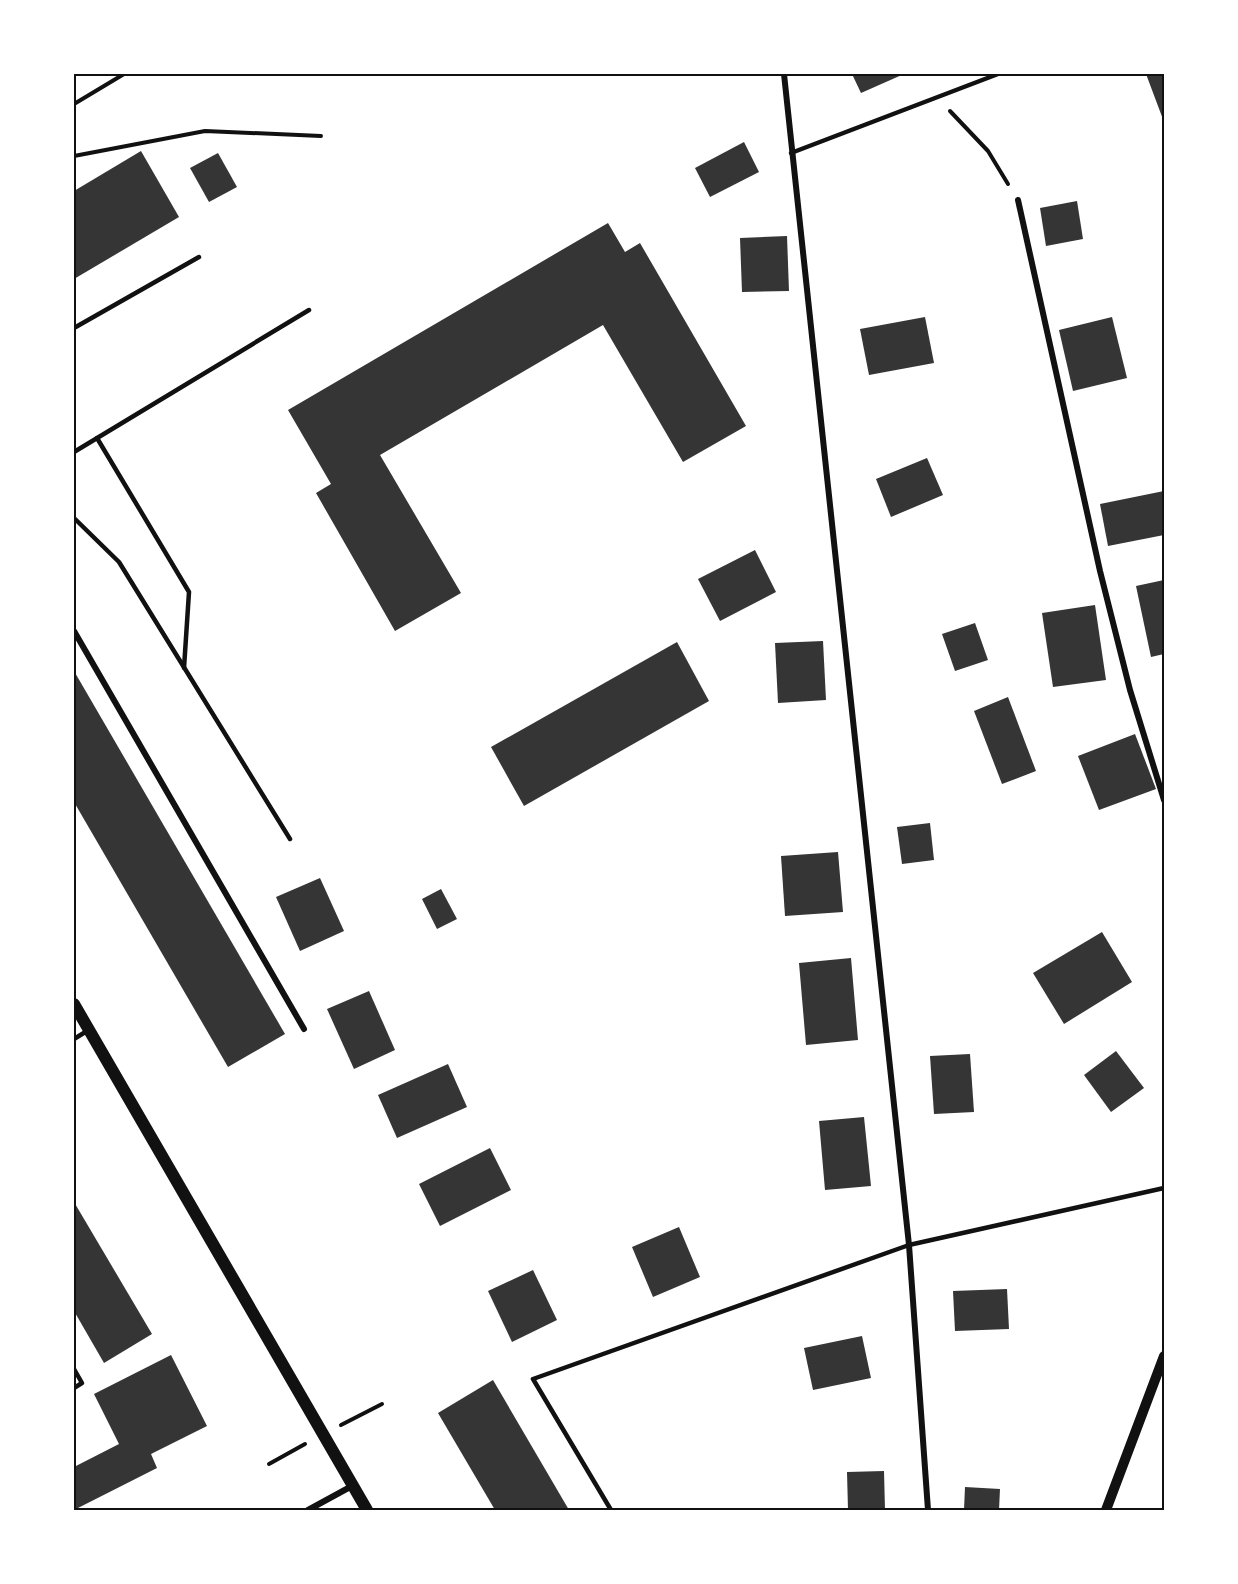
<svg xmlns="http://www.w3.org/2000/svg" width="1238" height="1584" viewBox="0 0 1238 1584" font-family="'Open Sans',sans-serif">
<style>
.building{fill:#353535}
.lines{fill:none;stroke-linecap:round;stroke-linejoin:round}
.path{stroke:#111;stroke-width:4}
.service{stroke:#111;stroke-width:4.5}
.minor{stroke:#111;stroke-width:6}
.tertiary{stroke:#111;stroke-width:10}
.secondary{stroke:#111;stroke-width:12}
.neatline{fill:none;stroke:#111;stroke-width:2}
</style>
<rect width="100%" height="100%" fill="#fff"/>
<g class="building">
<polygon points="852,74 904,74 861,93"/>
<polygon points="1146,74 1164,74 1164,122"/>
<polygon points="744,142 759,172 710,197 695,168"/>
<polygon points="141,151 179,217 74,279 74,191"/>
<polygon points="218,153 237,187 209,202 190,168"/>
<polygon points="1077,201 1083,239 1046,246 1040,208"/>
<polygon points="608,223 625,252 640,243 746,426 683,462 603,325 380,455 461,593 395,631 316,493 331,484 288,410"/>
<polygon points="787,236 789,291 742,292 740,238"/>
<polygon points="925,317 934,363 869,375 860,329"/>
<polygon points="1112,317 1127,378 1073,391 1059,330"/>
<polygon points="927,458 943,495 891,517 876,479"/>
<polygon points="1164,491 1164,535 1108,546 1100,504"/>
<polygon points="755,550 776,592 720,621 698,579"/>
<polygon points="1164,580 1164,654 1151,657 1136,586"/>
<polygon points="1095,605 1106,680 1053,687 1042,613"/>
<polygon points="975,623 988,660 955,671 942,634"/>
<polygon points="823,641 826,700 778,703 775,643"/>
<polygon points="677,642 709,701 524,806 491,747"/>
<polygon points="74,671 285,1034 228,1067 74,802"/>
<polygon points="1008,697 1036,771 1002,784 974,711"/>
<polygon points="1135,734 1156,789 1099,810 1078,756"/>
<polygon points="930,823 934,860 902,864 897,827"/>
<polygon points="838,852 843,912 785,916 781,856"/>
<polygon points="320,878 344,931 300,951 276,897"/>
<polygon points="441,889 457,919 437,929 422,899"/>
<polygon points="1102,932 1132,982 1064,1024 1033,973"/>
<polygon points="851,958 858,1040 806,1045 799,963"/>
<polygon points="369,991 395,1050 354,1069 327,1009"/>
<polygon points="1116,1051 1144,1088 1111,1112 1084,1075"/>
<polygon points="970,1054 974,1112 934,1114 930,1056"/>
<polygon points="448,1064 467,1107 397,1138 378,1095"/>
<polygon points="864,1117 871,1186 825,1190 819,1121"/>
<polygon points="490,1148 511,1190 440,1226 419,1184"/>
<polygon points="74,1202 152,1334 104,1363 74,1311"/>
<polygon points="679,1227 700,1277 653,1297 632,1247"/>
<polygon points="533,1270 557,1320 512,1342 488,1291"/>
<polygon points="1007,1289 1009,1329 955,1331 953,1291"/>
<polygon points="862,1336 871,1378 813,1390 804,1348"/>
<polygon points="171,1355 207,1426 151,1454 157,1468 74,1510 74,1467 119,1444 94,1394"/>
<polygon points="493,1380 569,1510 495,1510 438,1413"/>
<polygon points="884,1471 885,1510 848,1510 847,1472"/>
<polygon points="965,1487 1000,1489 999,1510 964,1510"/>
</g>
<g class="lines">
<g class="path">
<polyline points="74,104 124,74"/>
<polyline points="950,111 988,151 1008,184"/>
<polyline points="74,156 205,131 321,136"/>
<polyline points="341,1425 382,1404"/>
<polyline points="269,1464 305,1444"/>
</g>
<g class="service">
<polyline points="791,153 998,74"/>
<polyline points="74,328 199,257"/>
<polyline points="97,438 189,592 184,668"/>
<polyline points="74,452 309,310"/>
<polyline points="74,518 119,562 290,839"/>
<polyline points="74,1039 87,1031"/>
<polyline points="74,1369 82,1383 74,1388"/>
<polyline points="611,1510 533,1379 909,1245 1164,1188"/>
</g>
<g class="minor">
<polyline points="784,74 909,1245 928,1510"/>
<polyline points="1018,200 1100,571 1130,690 1164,800"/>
<polyline points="74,631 304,1029"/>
<polyline points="308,1510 352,1486"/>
</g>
<polyline class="tertiary" points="1106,1510 1164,1356"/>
<polyline class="secondary" points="74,1004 367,1510"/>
</g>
<rect width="1238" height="1584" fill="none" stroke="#ffffff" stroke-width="150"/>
<rect x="75" y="75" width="1088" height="1434" class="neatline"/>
</svg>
